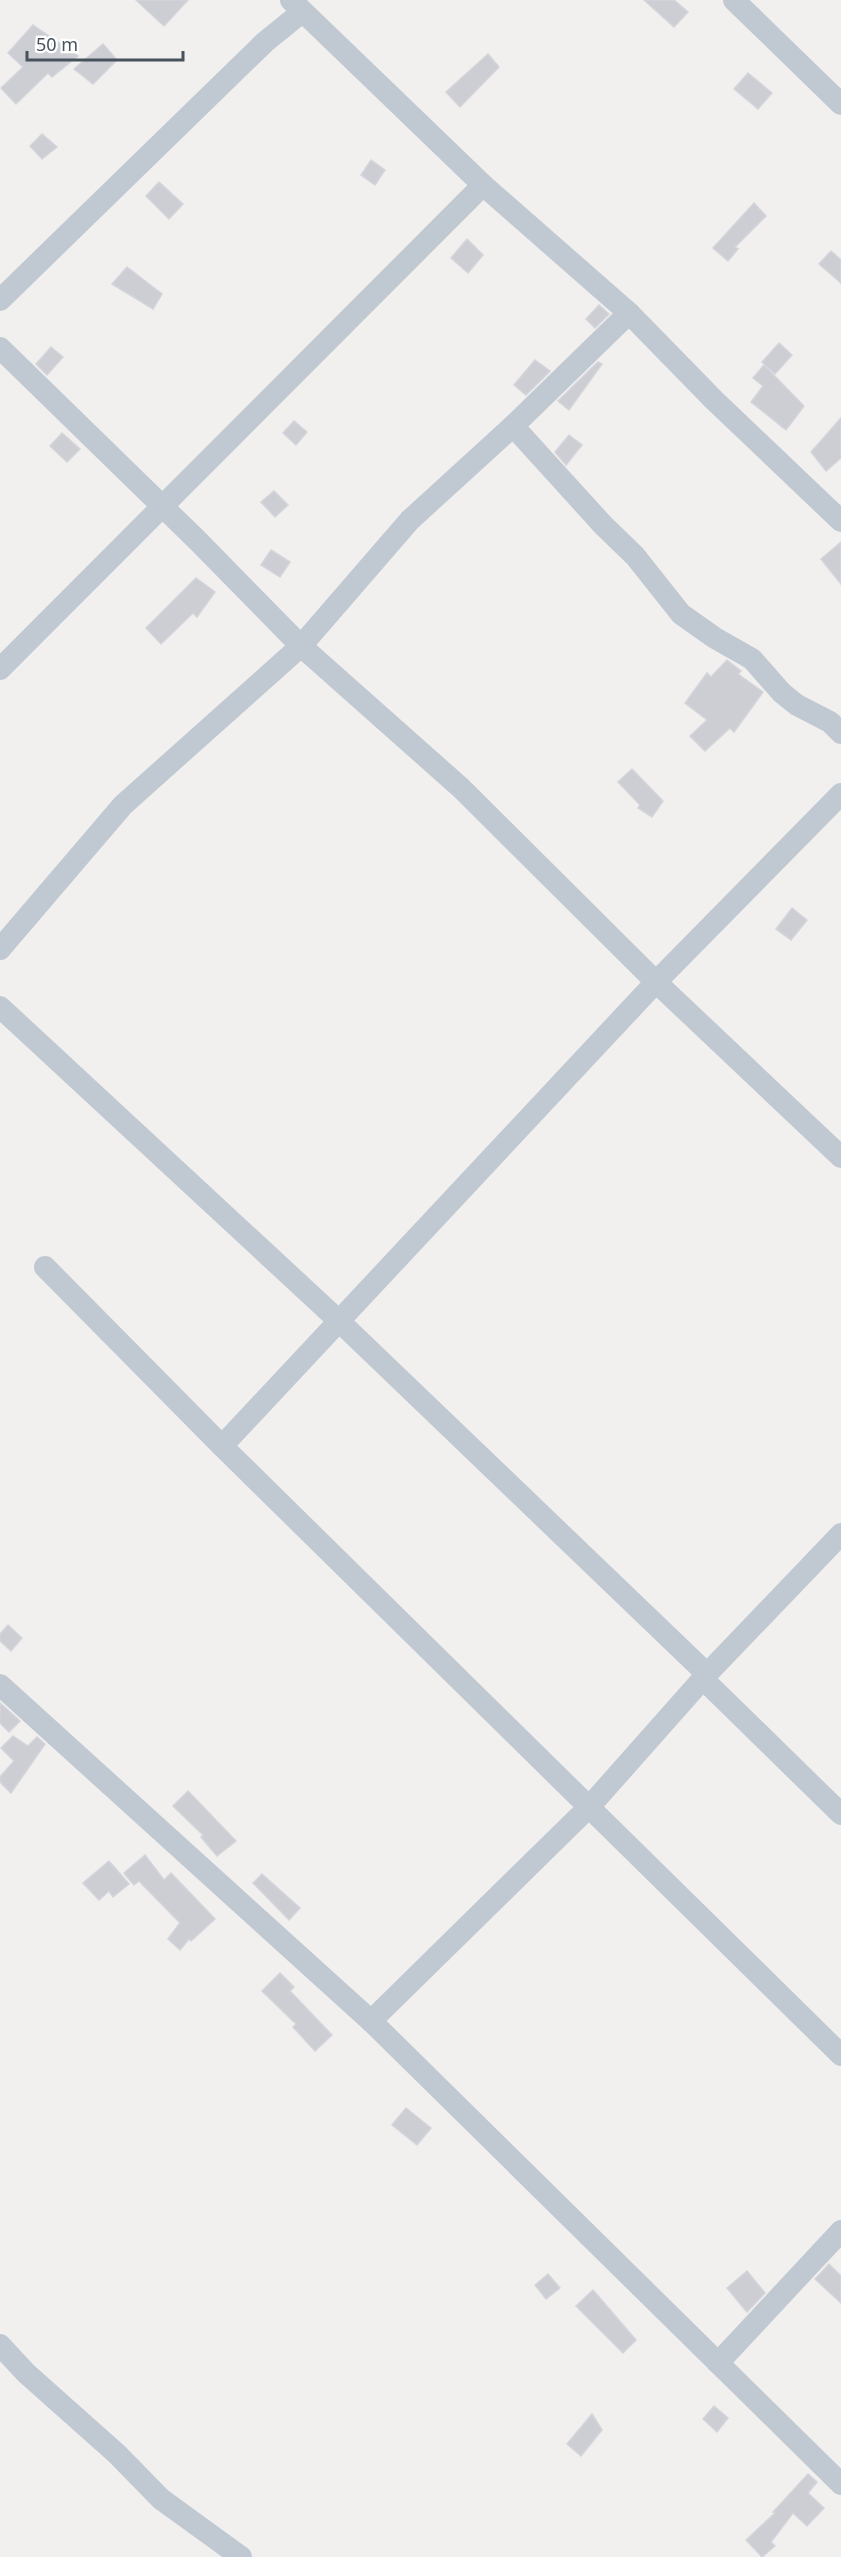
<svg xmlns="http://www.w3.org/2000/svg" width="841" height="2557" viewBox="0 0 841 2557" font-family="'Noto Sans',sans-serif">
<style>
.building{fill:#ccced4;stroke:#d3d5db;stroke-width:1.5}
.lines{fill:none;stroke-linecap:round;stroke-linejoin:round}
.minor{stroke:#c0c9d1;stroke-width:22}
</style>
<rect width="100%" height="100%" fill="#f2efef"/>
<g class="building">
<polygon points="136,0 188,0 164,26"/>
<polygon points="644,0 674,0 688,12 674,27"/>
<polygon points="33,25 78,56 52,77 48,73 16,104 1,88 23,67 8,53"/>
<polygon points="103,44 117,60 93,84 74,69"/>
<polygon points="488,54 499,67 460,107 446,92"/>
<polygon points="748,73 772,93 758,109 734,89"/>
<polygon points="42,134 57,147 42,159 30,146"/>
<polygon points="371,160 385,170 375,185 361,175"/>
<polygon points="159,182 183,204 169,219 146,196"/>
<polygon points="754,203 766,216 735,247 738,249 728,261 713,248"/>
<polygon points="467,239 483,255 468,273 451,258"/>
<polygon points="831,251 841,260 841,283 819,264"/>
<polygon points="127,267 162,294 153,309 112,284"/>
<polygon points="599,305 609,314 595,328 586,319"/>
<polygon points="779,343 792,355 775,374 762,362"/>
<polygon points="51,347 63,357 47,375 36,364"/>
<polygon points="535,360 550,371 526,395 514,385"/>
<polygon points="598,362 602,364 569,410 558,401"/>
<polygon points="764,365 804,406 786,430 751,402 763,386 753,378"/>
<polygon points="841,418 841,458 826,471 811,452"/>
<polygon points="294,421 307,432 296,445 283,433"/>
<polygon points="62,433 80,449 67,462 50,446"/>
<polygon points="569,435 582,445 566,465 555,452"/>
<polygon points="274,491 288,505 275,517 261,502"/>
<polygon points="841,542 841,584 821,559"/>
<polygon points="271,550 290,562 280,577 261,565"/>
<polygon points="196,578 215,592 197,617 193,613 161,644 146,628"/>
<polygon points="727,660 741,671 738,674 763,692 734,732 730,728 705,751 690,736 707,720 685,703 707,673 711,677"/>
<polygon points="632,769 663,801 652,817 638,808 640,805 618,782"/>
<polygon points="792,908 807,920 791,940 776,929"/>
<polygon points="8,1625 22,1638 11,1651 0,1641 0,1634"/>
<polygon points="0,1703 20,1721 9,1732 0,1723"/>
<polygon points="13,1736 28,1746 37,1737 45,1744 11,1793 0,1782 0,1777 14,1761 1,1748"/>
<polygon points="188,1791 236,1841 217,1856 201,1837 203,1835 173,1806"/>
<polygon points="145,1855 164,1880 171,1873 215,1919 191,1941 189,1939 180,1950 168,1939 180,1923 139,1881 134,1885 124,1873"/>
<polygon points="109,1861 129,1884 113,1897 109,1891 99,1900 83,1883"/>
<polygon points="262,1874 300,1908 289,1920 253,1883"/>
<polygon points="280,1973 294,1987 290,1991 332,2035 315,2051 293,2027 296,2024 262,1991"/>
<polygon points="406,2108 431,2128 417,2145 392,2125"/>
<polygon points="829,2264 841,2276 841,2303 815,2279"/>
<polygon points="747,2271 765,2293 747,2312 727,2288"/>
<polygon points="548,2274 560,2288 546,2299 535,2285"/>
<polygon points="593,2290 636,2340 623,2353 576,2306"/>
<polygon points="714,2406 728,2418 717,2432 703,2419"/>
<polygon points="592,2414 602,2430 581,2456 567,2444"/>
<polygon points="808,2474 817,2482 808,2493 824,2508 807,2526 793,2513 771,2542 775,2546 762,2557 746,2540 775,2513 773,2512"/>
</g>
<g class="lines">
<g class="minor">
<polyline points="291,0 483,185 629,313 714,400 841,521"/>
<polyline points="734,0 841,104"/>
<polyline points="0,300 265,42 302,12"/>
<polyline points="0,348 197,540 301,646 461,788 656,982 841,1157"/>
<polyline points="513,426 629,313"/>
<polyline points="0,669 483,185"/>
<polyline points="0,949 123,805 301,646 410,520 513,426 603,525 635,556 681,614 715,638 752,659 782,693 797,705 830,722 841,733"/>
<polyline points="0,1007 339,1321 707,1674"/>
<polyline points="45,1267 222,1446 656,982 841,794"/>
<polyline points="222,1446 841,2055"/>
<polyline points="703,1679 841,1814"/>
<polyline points="0,1685 371,2021 841,2484"/>
<polyline points="371,2021 590,1806 707,1674 841,1534"/>
<polyline points="0,2345 26,2373 117,2454 161,2499 241,2557"/>
<polyline points="718,2363 841,2231"/>
</g>
</g>
<path d="M27 51v9h156v-9" fill="none" stroke="#47525d" stroke-width="3"/>
<text x="36" y="51" font-size="18" fill="#47525d" stroke="#ffffff" stroke-width="4.5" paint-order="stroke">50 m</text>
</svg>
